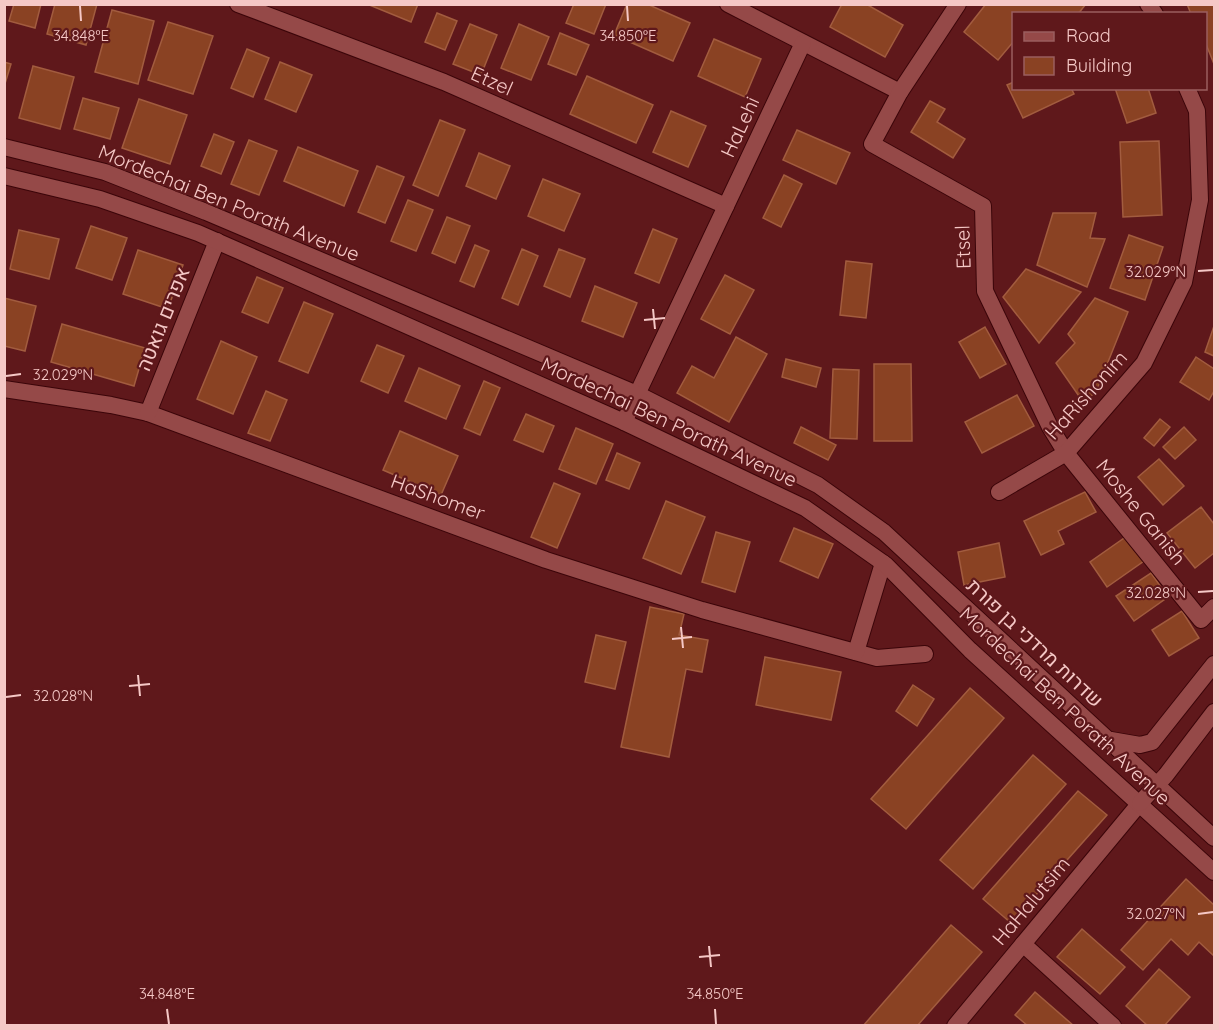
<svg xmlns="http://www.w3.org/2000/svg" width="1219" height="1030" viewBox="0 0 1219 1030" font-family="Quicksand,Heebo,sans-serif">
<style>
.building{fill:#8a4223;stroke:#a25c3f;stroke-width:1.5}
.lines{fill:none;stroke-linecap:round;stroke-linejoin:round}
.minor-casing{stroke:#3b0509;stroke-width:18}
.tertiary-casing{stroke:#3b0509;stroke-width:18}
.minor{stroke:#954948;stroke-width:16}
.tertiary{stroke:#954948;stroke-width:16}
.ticks{fill:none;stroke:#f5c8c6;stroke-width:2}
.labels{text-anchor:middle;stroke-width:4.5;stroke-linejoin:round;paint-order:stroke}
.street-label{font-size:20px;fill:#f5c8c6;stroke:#5f181b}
.ticks-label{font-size:15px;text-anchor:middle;fill:#f5c8c6;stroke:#5f181b;stroke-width:4.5;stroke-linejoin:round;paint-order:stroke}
</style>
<rect width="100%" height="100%" fill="#5f181b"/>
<g class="building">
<polygon points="14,4 41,4 35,28 9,21"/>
<polygon points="55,4 97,4 86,45 47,34"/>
<polygon points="367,4 418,4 411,22"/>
<polygon points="574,4 606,4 594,34 566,23"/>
<polygon points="627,4 647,4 690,23 673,61 614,35"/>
<polygon points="842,4 866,4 903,25 885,57 830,27"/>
<polygon points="986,4 1086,4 1078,14 1014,14 1014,41 998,60 964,32"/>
<polygon points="1187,4 1214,4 1214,64 1206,44 1206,14 1191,14"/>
<polygon points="112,10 154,21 138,84 95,72"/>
<polygon points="437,13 457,21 445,50 425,42"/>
<polygon points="168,22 213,36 193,94 148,80"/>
<polygon points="470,24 497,35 481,75 453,64"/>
<polygon points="519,24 549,37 531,80 501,68"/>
<polygon points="560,33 589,45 576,75 548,64"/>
<polygon points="714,39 761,59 745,97 698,76"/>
<polygon points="247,49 269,58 253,97 231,88"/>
<polygon points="4,62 11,64 4,87"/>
<polygon points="280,62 312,75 296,112 265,99"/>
<polygon points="33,66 74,77 60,129 19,118"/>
<polygon points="587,76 653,105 636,143 570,114"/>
<polygon points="1014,82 1014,88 1071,88 1074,94 1023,118 1007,85"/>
<polygon points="1115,88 1148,88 1156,113 1127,123"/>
<polygon points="83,98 119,108 110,139 74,129"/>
<polygon points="139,99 187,115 170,164 122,148"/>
<polygon points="930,101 945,109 937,122 965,139 953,158 911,132"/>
<polygon points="671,111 706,126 688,167 653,152"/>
<polygon points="440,120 465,130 438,196 413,185"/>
<polygon points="797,130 850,153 836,184 783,160"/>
<polygon points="214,134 234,142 221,174 201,166"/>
<polygon points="249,140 277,151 259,195 231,184"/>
<polygon points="1159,141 1162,215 1123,217 1120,142"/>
<polygon points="298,147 358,171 344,206 284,181"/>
<polygon points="479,153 510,166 496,199 466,186"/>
<polygon points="377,166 404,177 385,223 358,212"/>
<polygon points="784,175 802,184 781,227 763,218"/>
<polygon points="543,179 580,194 564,231 528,216"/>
<polygon points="408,200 433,210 416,251 391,241"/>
<polygon points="1053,213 1096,213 1090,238 1105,239 1087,287 1037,265"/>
<polygon points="447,217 470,226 455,263 432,253"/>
<polygon points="91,226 127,238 112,280 76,268"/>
<polygon points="653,229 677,239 659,283 635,273"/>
<polygon points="19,230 59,239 49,279 10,269"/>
<polygon points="1129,235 1163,247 1145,300 1110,288"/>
<polygon points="475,245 489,251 474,287 460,281"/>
<polygon points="522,249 538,256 518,305 502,298"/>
<polygon points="559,249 585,259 570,297 544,286"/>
<polygon points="138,250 183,265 168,309 123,294"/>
<polygon points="846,261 872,264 866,318 840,315"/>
<polygon points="1026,269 1081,292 1039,343 1003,297"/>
<polygon points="725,275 754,290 730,334 701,319"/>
<polygon points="257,277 283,288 268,323 242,312"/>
<polygon points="595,286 637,303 623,337 582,321"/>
<polygon points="4,298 36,306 25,351 4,346"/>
<polygon points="1095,298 1128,312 1096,392 1083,402 1056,363 1075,343 1068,334"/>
<polygon points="304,302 333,314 308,373 279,361"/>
<polygon points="62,324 145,348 134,386 51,362"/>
<polygon points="1214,326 1214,356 1205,352"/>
<polygon points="985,327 1006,364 980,378 959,342"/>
<polygon points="736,337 767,354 729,422 677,393 692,366 714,378"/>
<polygon points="221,341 257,357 233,414 197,399"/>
<polygon points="377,345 404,356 388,393 361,381"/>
<polygon points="1196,357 1214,369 1214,391 1209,400 1180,382"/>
<polygon points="786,359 821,368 816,387 782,377"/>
<polygon points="874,364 911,364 912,441 874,441"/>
<polygon points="419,368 460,386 446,419 405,401"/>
<polygon points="833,369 859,370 857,439 830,438"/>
<polygon points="484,381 500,388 480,435 464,428"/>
<polygon points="266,391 287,400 270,441 248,433"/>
<polygon points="1017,395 1034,426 982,453 965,422"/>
<polygon points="526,414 554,426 543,452 514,440"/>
<polygon points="1160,419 1170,427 1154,446 1144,438"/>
<polygon points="801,427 836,445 828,460 794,443"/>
<polygon points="1184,427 1196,440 1175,459 1163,447"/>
<polygon points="576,428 613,444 596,484 559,469"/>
<polygon points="400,431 458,456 441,495 383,470"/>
<polygon points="617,453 640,463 629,489 606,480"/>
<polygon points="1159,459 1184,486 1163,505 1138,477"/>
<polygon points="554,483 580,494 557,548 531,537"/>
<polygon points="1085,492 1096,512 1058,531 1064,544 1041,555 1024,521"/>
<polygon points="666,501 705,517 681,574 643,558"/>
<polygon points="1201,507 1214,524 1214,553 1195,568 1167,533"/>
<polygon points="794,528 833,544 818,578 780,561"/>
<polygon points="716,532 750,542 735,592 702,582"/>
<polygon points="1127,536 1144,561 1107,587 1090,562"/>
<polygon points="999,543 1005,577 964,585 958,552"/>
<polygon points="1151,573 1168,597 1134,621 1116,596"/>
<polygon points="650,607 684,614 679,635 708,640 702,672 686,669 669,757 621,747"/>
<polygon points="1182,611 1199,638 1169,656 1152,630"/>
<polygon points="596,635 626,642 615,689 585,682"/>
<polygon points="765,657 841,672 831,720 756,705"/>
<polygon points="913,685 934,699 917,726 896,711"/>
<polygon points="970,688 1004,718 906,829 871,799"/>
<polygon points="1033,755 1066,784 973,889 940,860"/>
<polygon points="1078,791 1107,815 1011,923 983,899"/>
<polygon points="1186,879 1214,905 1214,956 1199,942 1188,955 1171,939 1143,970 1121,950"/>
<polygon points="951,925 982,952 917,1026 863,1026"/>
<polygon points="1082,929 1125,967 1100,994 1057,957"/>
<polygon points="1159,969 1190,997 1164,1026 1148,1026 1126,1006"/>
<polygon points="1035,992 1074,1026 1028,1026 1015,1015"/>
</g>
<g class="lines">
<g class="minor-casing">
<g id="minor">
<polyline points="238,4 444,82 726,206"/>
<polyline points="728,4 900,92"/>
<polyline points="958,4 900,92 872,144 983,206 985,291 1050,427 1066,453 1201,620 1214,607"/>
<polyline points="1148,4 1155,14"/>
<polyline points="4,389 111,405 148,413 546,560 702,610 877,658 925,654"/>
<polyline points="148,413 217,241"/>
<polyline points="624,422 803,43"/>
<polyline points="999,492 1066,453 1144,363 1184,282 1200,200 1197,111 1187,88"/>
<polyline points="856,652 883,563"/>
<polyline points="1023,944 1113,1026"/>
<polyline points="955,1026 1140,803"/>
</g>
</g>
<g class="tertiary-casing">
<g id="tertiary">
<polyline points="4,147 105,172 206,212 637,394 818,485 884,532 1214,838"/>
<polyline points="4,176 100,199 198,233 239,251 624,422 805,508 886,565 970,650 1214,872"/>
<polyline points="1111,740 1140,745 1152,742 1214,664"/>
<polyline points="1140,803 1166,775 1214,712"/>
</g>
</g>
<use href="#minor" class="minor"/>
<use href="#tertiary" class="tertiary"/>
</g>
<path class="ticks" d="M80,6L81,21M627,6L628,21M1198,271L1213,270M653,309L655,329M644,320L665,318M6,376L21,374M1198,592L1213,591M681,627L683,648M672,639L692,637M138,675L140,696M129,686L150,684M6,697L21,695M1198,914L1213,912M709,946L711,967M699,957L720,955M167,1009L169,1024M715,1009L716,1024"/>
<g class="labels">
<g class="street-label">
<text transform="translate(492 81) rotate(24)" y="7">Etzel</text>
<text transform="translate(740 127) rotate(-65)" y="7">HaLehi</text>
<text transform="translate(229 203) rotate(22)" y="7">Mordechai Ben Porath Avenue</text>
<text transform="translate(963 247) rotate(-92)" y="7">Etsel</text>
<text transform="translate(163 319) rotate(-68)" y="7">אפרים גואטה</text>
<text transform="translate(1086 395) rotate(-48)" y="7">HaRishonim</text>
<text transform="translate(669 422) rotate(25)" y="7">Mordechai Ben Porath Avenue</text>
<text transform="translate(438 497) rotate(20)" y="7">HaShomer</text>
<text transform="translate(1141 512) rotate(51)" y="7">Moshe Ganish</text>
<text transform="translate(1035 643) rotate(43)" y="7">שדרות מרדכי בן פורת</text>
<text transform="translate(1065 706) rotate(43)" y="7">Mordechai Ben Porath Avenue</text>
<text transform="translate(1031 901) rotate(-50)" y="7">HaHalutsim</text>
</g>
</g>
<g class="ticks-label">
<text x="81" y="41">34.848°E</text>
<text x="628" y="41">34.850°E</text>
<text x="1156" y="277">32.029°N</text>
<text x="63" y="380">32.029°N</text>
<text x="1156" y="598">32.028°N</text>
<text x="63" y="701">32.028°N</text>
<text x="1156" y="919">32.027°N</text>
<text x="167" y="999">34.848°E</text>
<text x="715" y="999">34.850°E</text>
</g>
<rect width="1219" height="1030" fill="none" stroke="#f5c8c6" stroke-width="12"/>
<rect x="1012" y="12" width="195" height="78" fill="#5f181b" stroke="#9b5e5f" stroke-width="1.5"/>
<rect x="1024" y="32" width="30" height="9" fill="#954948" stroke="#9b5e5f" stroke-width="1.5"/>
<text x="1066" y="42" font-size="18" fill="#f5c8c6">Road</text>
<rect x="1024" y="57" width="30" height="18" fill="#8a4223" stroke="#9b5e5f" stroke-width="1.5"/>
<text x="1066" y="72" font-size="18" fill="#f5c8c6">Building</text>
</svg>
